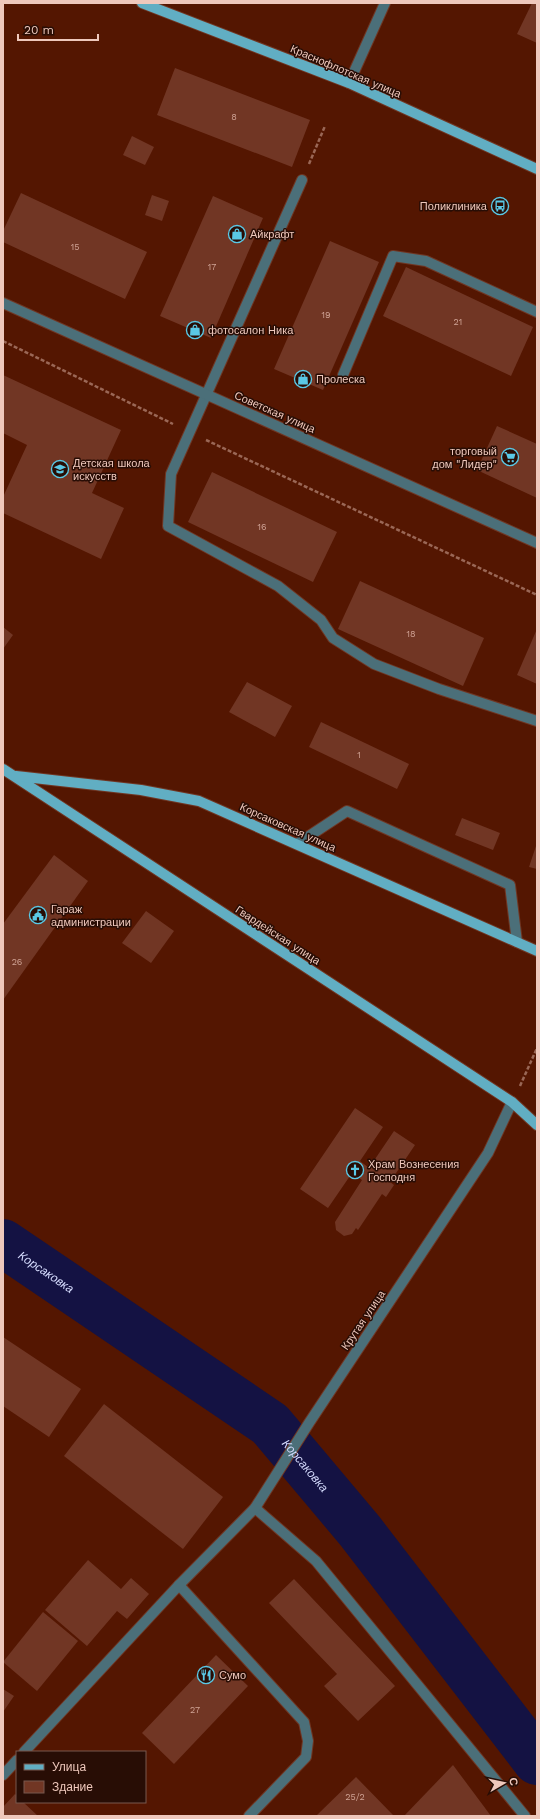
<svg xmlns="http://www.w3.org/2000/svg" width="540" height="1819" viewBox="0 0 540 1819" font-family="'Work Sans',sans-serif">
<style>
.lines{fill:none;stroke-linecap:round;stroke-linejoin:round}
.river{stroke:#141243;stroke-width:48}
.building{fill:#713624}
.minor-casing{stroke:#703623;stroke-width:12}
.major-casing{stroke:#703623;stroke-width:12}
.path{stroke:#9a6756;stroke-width:2.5;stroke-dasharray:4 2;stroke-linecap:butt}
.minor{stroke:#4b6f79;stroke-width:10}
.major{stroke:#61aec3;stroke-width:10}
.labels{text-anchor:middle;stroke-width:3;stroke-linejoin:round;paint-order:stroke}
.number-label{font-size:9px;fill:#d0a496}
.street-label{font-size:11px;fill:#efc8bc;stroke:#280d05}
.poi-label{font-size:11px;fill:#efc8bc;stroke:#280d05;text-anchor:start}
.water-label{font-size:12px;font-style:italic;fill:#d5dbfd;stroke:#280d05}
</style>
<rect width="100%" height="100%" fill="#541601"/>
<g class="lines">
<path class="river" id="s1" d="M3,1243L270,1424L360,1531L537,1761"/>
</g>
<g class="building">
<polygon points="532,3 537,3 537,43 517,34"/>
<polygon points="175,68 310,120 292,167 157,115"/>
<polygon points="132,136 154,147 145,165 123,155"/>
<polygon points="21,193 147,252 125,299 3,242 3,231"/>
<polygon points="152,195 169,201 162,221 145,215"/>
<polygon points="213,196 263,218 211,338 160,316"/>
<polygon points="330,241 379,262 323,390 274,369"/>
<polygon points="406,267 533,327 511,376 383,316"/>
<polygon points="3,375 121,430 92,493 124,508 101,559 3,513 3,497 27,445 3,433"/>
<polygon points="497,426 537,444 537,498 477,470"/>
<polygon points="212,472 337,532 313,582 188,522"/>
<polygon points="360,581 484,638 463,686 338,629"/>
<polygon points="3,627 13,635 3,649"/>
<polygon points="537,629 537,684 517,675"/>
<polygon points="247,682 292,706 275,737 229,712"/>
<polygon points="321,722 409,764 397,789 309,747"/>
<polygon points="462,818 500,833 493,850 455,835"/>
<polygon points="537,843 537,869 529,867"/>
<polygon points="54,855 88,881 3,1000 3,924"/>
<polygon points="146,911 174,931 151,963 122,943"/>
<polygon points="355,1108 383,1127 360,1161 369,1168 394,1131 415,1145 390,1182 394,1185 386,1197 382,1194 358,1230 356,1228 352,1234 344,1236 336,1230 335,1222 362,1180 352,1173 328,1208 300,1189"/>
<polygon points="3,1337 81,1389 49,1437 3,1406"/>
<polygon points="104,1404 223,1497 183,1549 64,1456"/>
<polygon points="88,1560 121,1589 131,1578 149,1594 127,1619 117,1611 87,1646 45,1610"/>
<polygon points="294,1579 395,1686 358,1721 324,1686 337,1674 269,1603"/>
<polygon points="43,1612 78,1641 37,1691 3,1662"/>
<polygon points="216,1655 248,1686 174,1764 142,1733"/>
<polygon points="3,1689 14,1696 3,1712"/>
<polygon points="453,1765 491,1816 404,1816"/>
<polygon points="356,1777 394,1816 316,1816"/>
<polygon points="15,1794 17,1796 17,1802 23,1802 38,1816 3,1816 3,1807"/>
</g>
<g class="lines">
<g class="minor-casing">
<g id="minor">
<polyline points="349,83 385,3"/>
<polyline points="302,180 171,474 168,526 278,586 321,620 333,638 374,664 439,689 537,721"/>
<polyline points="3,303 537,543"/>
<polyline points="343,375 393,256 426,261 537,312"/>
<polyline points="297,844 347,811 510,885 517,942"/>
<polyline points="255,1508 316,1561 525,1816"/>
<polyline points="179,1585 304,1722 308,1741 306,1757 249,1816"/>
<polyline points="24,1752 179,1585 255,1508 309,1423 488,1153 512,1102"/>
<polyline points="3,1775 17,1760"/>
</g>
</g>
<g class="major-casing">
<g id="major">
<polyline points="142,3 349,83 537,169"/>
<polyline points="3,769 512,1102 537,1125"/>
<polyline points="16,776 141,790 199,801 537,951"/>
</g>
</g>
<g class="path">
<polyline points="309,164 325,126"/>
<polyline points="3,341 173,424"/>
<polyline points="206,440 537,595"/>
<polyline points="520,1086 537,1048"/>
</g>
<use href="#minor" class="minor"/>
<use href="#major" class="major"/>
</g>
<defs>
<g id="bus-ring" transform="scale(0.9)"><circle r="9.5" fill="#280d05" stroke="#5ac8e5" stroke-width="1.5"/><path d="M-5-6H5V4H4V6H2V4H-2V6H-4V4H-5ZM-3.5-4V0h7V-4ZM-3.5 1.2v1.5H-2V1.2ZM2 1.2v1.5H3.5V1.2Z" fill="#5ac8e5"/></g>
<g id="shop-ring" transform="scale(0.9)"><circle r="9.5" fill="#280d05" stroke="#5ac8e5" stroke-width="1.5"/><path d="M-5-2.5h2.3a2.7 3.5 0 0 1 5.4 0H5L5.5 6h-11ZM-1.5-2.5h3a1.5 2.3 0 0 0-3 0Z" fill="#5ac8e5"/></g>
<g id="supermarket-ring" transform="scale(0.9)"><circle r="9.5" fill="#280d05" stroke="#5ac8e5" stroke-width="1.5"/><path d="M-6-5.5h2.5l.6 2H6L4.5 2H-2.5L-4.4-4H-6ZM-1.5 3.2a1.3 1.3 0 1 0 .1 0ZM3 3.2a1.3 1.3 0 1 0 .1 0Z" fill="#5ac8e5"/></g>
<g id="school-ring" transform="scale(0.9)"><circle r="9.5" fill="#280d05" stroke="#5ac8e5" stroke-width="1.5"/><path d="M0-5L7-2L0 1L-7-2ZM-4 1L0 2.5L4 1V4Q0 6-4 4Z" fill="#5ac8e5"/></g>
<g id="civic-ring" transform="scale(0.9)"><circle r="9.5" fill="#280d05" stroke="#5ac8e5" stroke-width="1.5"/><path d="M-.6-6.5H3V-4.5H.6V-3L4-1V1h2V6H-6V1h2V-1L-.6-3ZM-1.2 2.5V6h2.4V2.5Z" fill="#5ac8e5"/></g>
<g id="church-ring" transform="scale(0.9)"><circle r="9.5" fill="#280d05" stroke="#5ac8e5" stroke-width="1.5"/><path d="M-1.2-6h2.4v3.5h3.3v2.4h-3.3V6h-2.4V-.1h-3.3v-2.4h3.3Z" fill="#5ac8e5"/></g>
<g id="restaurant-ring" transform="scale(0.9)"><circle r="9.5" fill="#280d05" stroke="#5ac8e5" stroke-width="1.5"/><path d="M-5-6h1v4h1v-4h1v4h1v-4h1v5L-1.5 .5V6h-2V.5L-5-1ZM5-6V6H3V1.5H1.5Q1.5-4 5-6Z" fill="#5ac8e5"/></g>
</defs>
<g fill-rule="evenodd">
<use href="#bus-ring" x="500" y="206"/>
<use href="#shop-ring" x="237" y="234"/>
<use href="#shop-ring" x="195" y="330"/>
<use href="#shop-ring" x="303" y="379"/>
<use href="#supermarket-ring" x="510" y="457"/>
<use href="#school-ring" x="60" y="469"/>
<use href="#civic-ring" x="38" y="915"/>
<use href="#church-ring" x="355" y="1170"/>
<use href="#restaurant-ring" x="206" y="1675"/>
</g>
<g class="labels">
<g class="number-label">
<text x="234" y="120">8</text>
<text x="75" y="250">15</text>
<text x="212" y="270">17</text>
<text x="326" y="318">19</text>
<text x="458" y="325">21</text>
<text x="262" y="530">16</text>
<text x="411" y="637">18</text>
<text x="359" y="758">1</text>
<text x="17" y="965">26</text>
<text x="195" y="1713">27</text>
<text x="355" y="1800">25/2</text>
</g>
<g class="street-label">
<text transform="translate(346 71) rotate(23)" y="4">Краснофлотская улица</text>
<text transform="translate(275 412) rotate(24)" y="4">Советская улица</text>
<text transform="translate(288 827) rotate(24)" y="4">Корсаковская улица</text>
<text transform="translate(278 935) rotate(33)" y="4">Гвардейская улица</text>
<text transform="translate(363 1320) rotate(-56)" y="4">Крутая улица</text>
</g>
<g class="poi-label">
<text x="487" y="210" text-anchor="end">Поликлиника</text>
<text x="250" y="238">Айкрафт</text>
<text x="208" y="334">фотосалон Ника</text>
<text x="316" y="383">Пролеска</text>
<text x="497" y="455" text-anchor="end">торговый<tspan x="497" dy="13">дом "Лидер"</tspan></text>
<text x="73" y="467">Детская школа<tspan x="73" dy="13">искусств</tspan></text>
<text x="51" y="913">Гараж<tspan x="51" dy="13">администрации</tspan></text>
<text x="368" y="1168">Храм Вознесения<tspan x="368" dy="13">Господня</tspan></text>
<text x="219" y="1679">Сумо</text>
</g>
<g class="water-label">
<text dy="4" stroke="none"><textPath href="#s1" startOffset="52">Корсаковка</textPath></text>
<text dy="4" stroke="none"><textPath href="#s1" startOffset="377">Корсаковка</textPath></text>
</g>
</g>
<rect width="540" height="1819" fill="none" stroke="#efc8bc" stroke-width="8"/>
<rect x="16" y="1751" width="130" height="52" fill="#280d05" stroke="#78584e"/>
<rect x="24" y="1764" width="20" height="6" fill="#61aec3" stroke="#78584e"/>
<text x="52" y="1771" font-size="12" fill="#efc8bc">Улица</text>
<rect x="24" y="1781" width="20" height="12" fill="#713624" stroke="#78584e"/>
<text x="52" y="1791" font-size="12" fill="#efc8bc">Здание</text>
<g transform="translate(504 1783) rotate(81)" stroke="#280d05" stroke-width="3" paint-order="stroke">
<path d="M0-3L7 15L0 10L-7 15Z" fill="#efc8bc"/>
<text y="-6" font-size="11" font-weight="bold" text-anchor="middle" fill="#efc8bc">С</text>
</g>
<path d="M18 34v6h80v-6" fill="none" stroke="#efc8bc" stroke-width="2"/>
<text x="24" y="34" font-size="12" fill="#efc8bc" stroke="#280d05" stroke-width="3" paint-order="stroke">20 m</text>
</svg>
